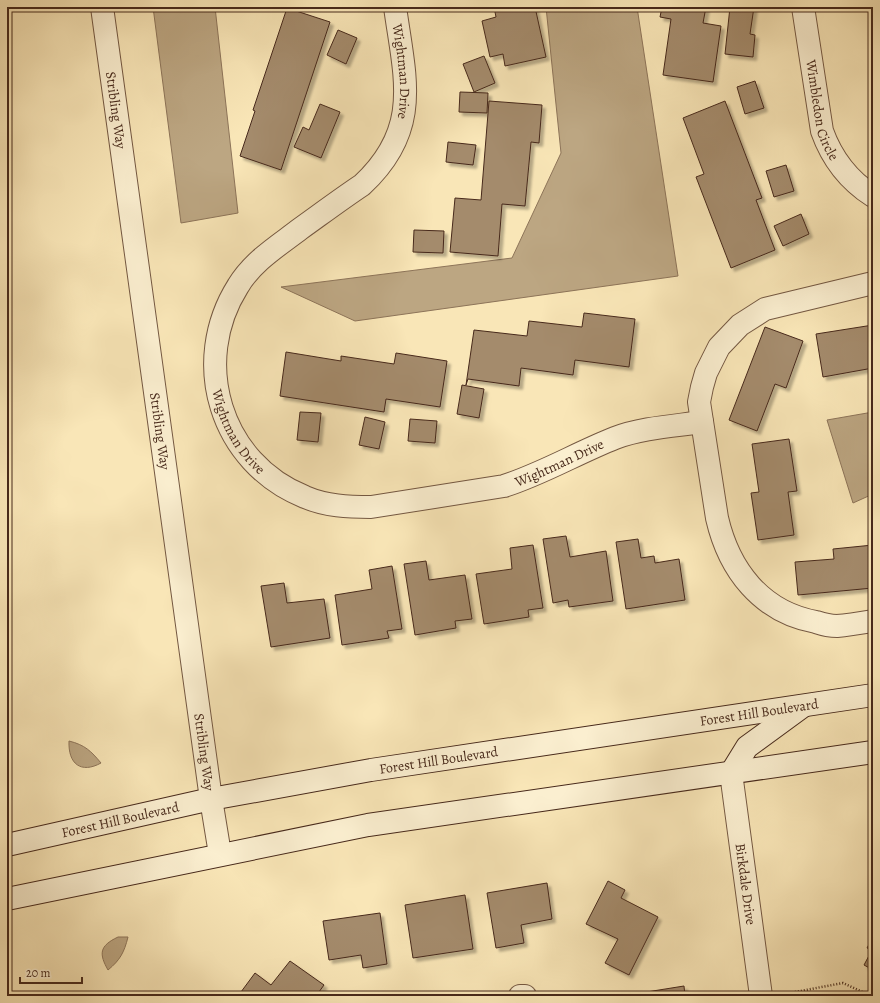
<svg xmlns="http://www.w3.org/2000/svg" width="880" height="1003" viewBox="0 0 880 1003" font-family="Alegreya,serif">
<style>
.water{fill:#bca682;stroke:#8d7459}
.building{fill:#a48b6c;stroke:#47291b;filter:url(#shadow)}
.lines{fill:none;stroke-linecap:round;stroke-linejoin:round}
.minor-casing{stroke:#745842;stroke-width:24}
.tertiary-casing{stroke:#745842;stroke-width:24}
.secondary-casing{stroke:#47291b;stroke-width:24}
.path{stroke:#47291b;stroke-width:2.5;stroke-dasharray:1 2;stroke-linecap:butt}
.minor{stroke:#fbefd0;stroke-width:22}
.tertiary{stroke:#fbefd0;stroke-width:22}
.secondary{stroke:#fbefd0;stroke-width:22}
.labels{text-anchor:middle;stroke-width:4;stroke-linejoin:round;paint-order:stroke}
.street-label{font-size:14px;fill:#47291b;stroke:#fbefd0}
</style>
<defs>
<filter id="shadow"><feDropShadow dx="3.5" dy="3.5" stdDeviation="1" flood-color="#0004"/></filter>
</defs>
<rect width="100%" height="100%" fill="#f9e6b7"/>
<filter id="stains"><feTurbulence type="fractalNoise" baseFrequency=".005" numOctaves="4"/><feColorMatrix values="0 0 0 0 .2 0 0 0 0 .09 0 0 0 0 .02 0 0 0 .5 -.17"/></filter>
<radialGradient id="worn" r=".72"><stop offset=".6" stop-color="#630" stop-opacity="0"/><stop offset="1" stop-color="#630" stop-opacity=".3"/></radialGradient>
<g class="water">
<polygon points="153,7 215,7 238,213 181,223"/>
<polygon points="546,7 637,7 678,276 355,321 281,287 512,258 561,153"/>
<polygon points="873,412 873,494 853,503 827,420"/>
<path d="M69,741C85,745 91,751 101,763C81,774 68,764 69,741Z"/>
<path d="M118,937H128C124,953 120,960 108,970C99,954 99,946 118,937Z"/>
</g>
<g class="building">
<polygon points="494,7 535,7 546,57 505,66 503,54 490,57 482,21 496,17"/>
<polygon points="662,7 706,7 703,23 721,26 713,82 663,75 671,19 660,17"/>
<polygon points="730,7 754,7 750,34 755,35 753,57 725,54"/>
<polygon points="287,8 330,22 281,170 240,156 255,111 253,110"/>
<polygon points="338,30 357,38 346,64 327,55"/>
<polygon points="484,56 495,83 474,92 463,64"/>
<polygon points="755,81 764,108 745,114 737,87"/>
<polygon points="460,92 488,93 487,113 459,112"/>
<polygon points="489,101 542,105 539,143 531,142 525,206 502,204 498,256 450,252 455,198 481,200"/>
<polygon points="725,101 762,198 756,200 775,250 731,268 696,177 704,174 683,118"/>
<polygon points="320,104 340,112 321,158 294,147 303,127 309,130"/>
<polygon points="448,142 476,145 473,165 446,162"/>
<polygon points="786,165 794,191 774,197 766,171"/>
<polygon points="801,214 809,234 783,246 774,226"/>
<polygon points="414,230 444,231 443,253 413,252"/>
<polygon points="584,313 635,319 629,367 575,360 573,375 521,368 519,386 468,379 466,385 474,330 527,336 529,321 582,327"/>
<polygon points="873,325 873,359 872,359 873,368 823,377 816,334"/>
<polygon points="765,327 803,341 786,388 775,384 757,431 729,420"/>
<polygon points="286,352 341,361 341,356 394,364 396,353 447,361 440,407 386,399 384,412 280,396"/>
<polygon points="462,385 484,389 479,418 457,414"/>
<polygon points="300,412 321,413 318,442 297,440"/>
<polygon points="365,417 385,422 379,449 359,445"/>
<polygon points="410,419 437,421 435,443 408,441"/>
<polygon points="789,439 797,491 788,492 794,535 758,540 751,493 759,492 752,444"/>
<polygon points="566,536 570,557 606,551 613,601 569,607 568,600 553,603 543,539"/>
<polygon points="638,539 641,558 654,556 655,563 679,559 685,600 626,609 616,542"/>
<polygon points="533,545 543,608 528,610 529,617 484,624 476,574 512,569 510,548"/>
<polygon points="873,545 873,588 798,595 795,562 834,559 833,549"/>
<polygon points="426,561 429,580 465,575 472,619 455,621 456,628 415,635 404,564"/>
<polygon points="392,566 402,629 387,631 389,638 342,645 335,595 372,589 369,570"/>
<polygon points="284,583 287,603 324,599 330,638 271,647 261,586"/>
<polygon points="608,881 625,890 621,898 658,917 629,975 605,963 618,939 586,924"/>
<polygon points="547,883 552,919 521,925 524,943 496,948 487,893"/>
<polygon points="465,895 473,949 413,958 405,905"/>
<polygon points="380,913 387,964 363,968 361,955 329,960 323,921"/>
<polygon points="873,937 873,970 864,965 872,950 867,948"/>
<polygon points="290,961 324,985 316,996 238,996 255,973 271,985"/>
<polygon points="684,986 685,996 635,996 634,994"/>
</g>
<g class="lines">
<g class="minor-casing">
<g id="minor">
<path id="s1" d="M395,7C405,79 422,129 362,185C341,199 321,214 300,229C278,246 253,261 238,286C190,362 220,463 305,497C326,506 348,507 371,507L504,486C542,474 577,453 615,438C641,428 674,426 702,422"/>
<path id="s2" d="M803,7L822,131C832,159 848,180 873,196"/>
<path d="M873,283L765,309L740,325L719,347L706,373L702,387L699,402L717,518C729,570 761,612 816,622C822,624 830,626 837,626C849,625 861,623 873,621"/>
<polyline points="520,996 525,996"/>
</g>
</g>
<g class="tertiary-casing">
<g id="tertiary">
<path id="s3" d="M102,7L211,799L220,854"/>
<path id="s4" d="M731,773L761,996"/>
</g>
</g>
<g class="secondary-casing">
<g id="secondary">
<polyline points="731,773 747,747 803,706"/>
<path id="s5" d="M7,845L211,799L371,770L873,695"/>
<polyline points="7,899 368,825 873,752"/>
</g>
</g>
<polyline class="path" points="795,992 843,983 869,995"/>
<use href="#minor" class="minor"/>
<use href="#tertiary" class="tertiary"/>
<use href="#secondary" class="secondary"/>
</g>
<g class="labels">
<g class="street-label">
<text dy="5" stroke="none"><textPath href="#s1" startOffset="65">Wightman Drive</textPath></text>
<text dy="5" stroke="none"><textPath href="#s2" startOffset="105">Wimbledon Circle</textPath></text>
<text dy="5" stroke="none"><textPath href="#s3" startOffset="104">Stribling Way</textPath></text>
<text dy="5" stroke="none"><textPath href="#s1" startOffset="508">Wightman Drive</textPath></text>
<text dy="5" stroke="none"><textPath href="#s3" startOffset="428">Stribling Way</textPath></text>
<text dy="5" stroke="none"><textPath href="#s1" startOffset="867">Wightman Drive</textPath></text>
<text dy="5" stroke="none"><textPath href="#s5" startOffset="764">Forest Hill Boulevard</textPath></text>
<text dy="5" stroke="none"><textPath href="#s3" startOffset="752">Stribling Way</textPath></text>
<text dy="5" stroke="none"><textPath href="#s5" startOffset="440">Forest Hill Boulevard</textPath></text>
<text dy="5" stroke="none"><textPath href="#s5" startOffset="116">Forest Hill Boulevard</textPath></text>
<text dy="5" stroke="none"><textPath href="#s4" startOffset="112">Birkdale Drive</textPath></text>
</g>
</g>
<rect width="880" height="1003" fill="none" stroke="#f9e6b7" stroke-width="24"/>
<rect x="8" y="8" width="864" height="987" fill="none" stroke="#47291b" stroke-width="2"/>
<rect x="12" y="12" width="856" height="979" fill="none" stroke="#47291b"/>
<path d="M20 977v6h62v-6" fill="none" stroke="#47291b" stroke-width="2"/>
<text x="26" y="977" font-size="12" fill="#47291b" stroke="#fbefd0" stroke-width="3" paint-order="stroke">20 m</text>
<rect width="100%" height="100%" filter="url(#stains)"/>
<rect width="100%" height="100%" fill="url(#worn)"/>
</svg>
